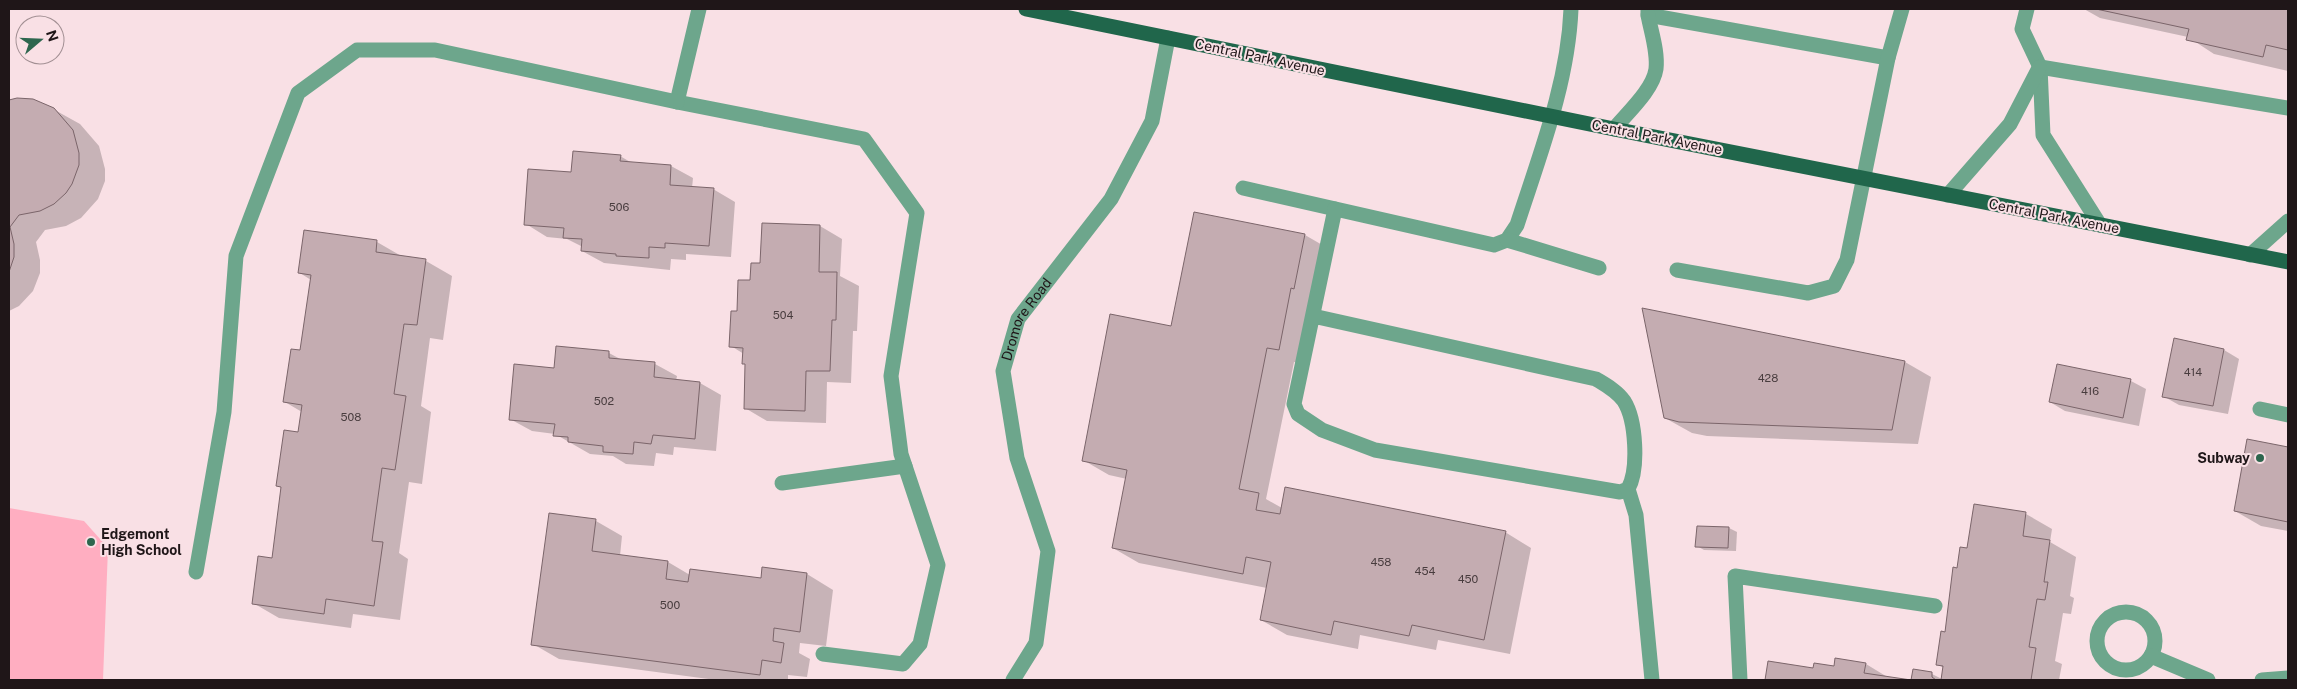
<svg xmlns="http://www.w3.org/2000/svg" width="2297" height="689" viewBox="0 0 2297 689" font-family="'Public Sans',sans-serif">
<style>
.green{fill:#ffaec1}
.shadow{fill:#0003}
.building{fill:#c4acb1;stroke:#7b656a}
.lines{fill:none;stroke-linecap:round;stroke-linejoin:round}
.lane{stroke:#6da68c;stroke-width:15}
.street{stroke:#6da68c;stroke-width:15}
.primary{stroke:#20664b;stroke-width:15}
.poi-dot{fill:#2d664e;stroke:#f9e0e5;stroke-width:2}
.labels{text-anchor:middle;stroke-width:4;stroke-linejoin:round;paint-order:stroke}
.number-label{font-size:11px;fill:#483c3e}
.street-label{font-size:14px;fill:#1f1618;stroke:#f9e0e5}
.poi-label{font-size:14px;font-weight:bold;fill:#1f1618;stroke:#f9e0e5;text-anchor:end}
</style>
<rect width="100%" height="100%" fill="#f9e0e5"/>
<polygon class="green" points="9,508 84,521 108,548 103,680 9,680"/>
<g class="shadow">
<polygon points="2084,9 2288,9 2288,71 2214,54 2188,37 2100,18"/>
<polygon points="17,100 53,109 80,124 99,146 105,169 105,181 98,199 81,218 66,226 45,230 36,242 40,260 40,273 33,291 19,306 9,311 9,102"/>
<polygon points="620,156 632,163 671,166 693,178 692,188 713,189 735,202 731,257 686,254 686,260 671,259 670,270 604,263 582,251 583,247 567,239 547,237 526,224 572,173"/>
<polygon points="763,224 820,226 842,239 840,276 859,286 857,331 853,331 851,383 827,382 826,423 767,421 745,408 747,365 743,363 744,354 731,346 738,312 751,281 761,264"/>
<polygon points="305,232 377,242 403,257 426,261 452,276 443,340 430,338 421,406 431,412 422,484 409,482 399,553 408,559 400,620 353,614 351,628 279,618 253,603 273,560 282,488 278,486 299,434 302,412 285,402 302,352 311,280 300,273"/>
<polygon points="1305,235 1331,250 1305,364 1294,362 1266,499 1282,508 1505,532 1531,548 1510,654 1438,640 1436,650 1360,635 1358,649 1287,635 1261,620 1267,588 1139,563 1113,548 1127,479 1109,475 1083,460 1172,328"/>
<polygon points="1644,309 1905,362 1931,377 1918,444 1707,436 1692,433 1665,418"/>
<polygon points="2175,340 2224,350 2239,359 2228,414 2179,405 2163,396"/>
<polygon points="609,353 622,360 655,364 677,376 676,381 700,383 721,395 716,451 674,447 673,455 656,453 654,466 626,464 613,456 590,454 555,434 532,431 510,419 555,369"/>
<polygon points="2058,366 2131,381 2146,389 2139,426 2065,411 2050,402"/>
<polygon points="2248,441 2288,449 2288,531 2261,526 2235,511"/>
<polygon points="1975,505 2026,514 2052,529 2050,542 2076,557 2070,596 2074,598 2071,614 2063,613 2055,661 2062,664 2059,680 1912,680 1914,671 1932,674 1942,679 1944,668 1937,664 1947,633 1958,569 1968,550"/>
<polygon points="550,514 596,521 622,536 620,556 668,562 690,575 762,580 763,569 807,574 833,590 826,646 800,643 799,653 810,659 807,677 788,675 788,680 716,680 559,659 533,644"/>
<polygon points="1698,527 1729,528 1737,532 1736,551 1704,550 1697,546"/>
<polygon points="1836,659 1866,664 1889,678 1906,680 1766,680 1769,663 1814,670 1835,668"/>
</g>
<g class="building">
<polygon points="2096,9 2288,9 2288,50 2266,45 2263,57 2186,40 2189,29"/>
<polygon points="17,98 33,99 54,108 73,130 79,153 79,165 72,184 66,193 54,204 40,211 19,215 10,227 14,244 14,257 9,272 9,100"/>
<polygon points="573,151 621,155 620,161 671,165 670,185 714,188 709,246 665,243 665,248 649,247 649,258 616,256 616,254 581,251 582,239 563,238 564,228 524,225 528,169 571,172"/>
<polygon points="1194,212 1305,234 1294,289 1291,288 1279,350 1267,348 1239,489 1259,493 1256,510 1280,514 1285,487 1506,531 1484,640 1412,625 1409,636 1334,621 1331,635 1260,620 1271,562 1246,557 1243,574 1112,548 1127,470 1082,461 1110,314 1171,326"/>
<polygon points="762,223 820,225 819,272 837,272 836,320 832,320 830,371 806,371 805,411 744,409 745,364 742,364 743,348 729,347 731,311 737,311 738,280 750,280 751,263 760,263"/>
<polygon points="304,230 377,240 376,252 426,259 417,325 404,324 394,394 406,396 395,470 382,468 372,541 383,542 374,606 326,599 324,614 252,604 258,556 272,558 281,487 276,486 284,430 298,432 302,405 283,402 291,349 300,350 311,275 298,273"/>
<polygon points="1642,308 1905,361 1892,430 1679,422 1664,418"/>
<polygon points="2174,338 2224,349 2213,406 2162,397"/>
<polygon points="556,346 609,351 609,358 655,362 654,377 700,382 695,439 653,435 651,444 634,442 633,454 603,452 603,446 568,442 568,437 553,436 555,424 509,420 514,364 554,368"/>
<polygon points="2057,364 2131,379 2123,418 2049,402"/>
<polygon points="2247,439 2288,447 2288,522 2234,511"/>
<polygon points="1974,504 2026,512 2023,536 2050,540 2044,582 2048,582 2045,600 2037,599 2029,647 2036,648 2031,680 1941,680 1943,666 1936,665 1941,631 1945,632 1953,567 1957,568 1960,547 1967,548"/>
<polygon points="549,513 596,519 592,551 668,561 666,579 688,582 690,569 761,578 762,567 807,573 800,632 774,628 773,641 784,643 781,663 762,660 760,675 531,645"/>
<polygon points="1697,526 1729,527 1728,548 1695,547"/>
<polygon points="1835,658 1866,663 1864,673 1911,680 1913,669 1932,672 1932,677 1936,680 1765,680 1768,661 1813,668 1814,663 1834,666"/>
</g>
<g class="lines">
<g class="lane">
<polyline points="699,9 677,102 864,139 917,213 891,376 901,454 938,565 920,644 903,664 823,654"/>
<polyline points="1648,9 1648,15 1888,58"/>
<polyline points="2027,9 2022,29 2040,67 2043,135 2100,225"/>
<polyline points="2040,67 2288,108"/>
<path d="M1614,129C1627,113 1653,90 1656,69C1658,51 1651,32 1648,15"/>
<path d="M1243,188L1494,245L1507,240L1517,225C1540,154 1568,83 1571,9"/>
<polyline points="1948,195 2010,124 2039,68"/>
<polyline points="1507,240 1599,268"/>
<polyline points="2250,255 2288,221"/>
<polyline points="1677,270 1808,293 1834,286 1847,260 1888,58 1902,9"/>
<path d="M1313,316L1596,379C1606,385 1617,391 1624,401C1636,420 1639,469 1628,489L1620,492L1375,450L1322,430L1298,414L1294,404L1335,209"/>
<polyline points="2260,409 2288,415"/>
<polyline points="782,483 905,466"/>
<polyline points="1628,489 1636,515 1652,680"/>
<polyline points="196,572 224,412 236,256 298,93 357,50 435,50 677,102"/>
<circle cx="2126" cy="641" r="29"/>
<polyline points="2151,656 2208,680"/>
<polyline points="1740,680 1735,576 1935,606"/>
<polyline points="2262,680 2288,678"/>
</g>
<path class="street" id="s1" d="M1013,680L1036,643L1048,551L1017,458L1003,371L1018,319L1111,199L1152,121L1168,38"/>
<polyline class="primary" points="1026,9 1614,129 2288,262"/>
</g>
<g class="poi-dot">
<circle cx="2260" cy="458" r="5"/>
<circle cx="91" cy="542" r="5"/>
</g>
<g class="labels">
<g class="number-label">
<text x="619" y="211">506</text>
<text x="783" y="319">504</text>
<text x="2193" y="376">414</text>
<text x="1768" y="382">428</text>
<text x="2090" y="395">416</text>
<text x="604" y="405">502</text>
<text x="351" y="421">508</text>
<text x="1381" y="566">458</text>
<text x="1425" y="575">454</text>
<text x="1468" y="583">450</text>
<text x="670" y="609">500</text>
</g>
<g class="street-label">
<text transform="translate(1260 57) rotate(12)" y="5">Central Park Avenue</text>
<text transform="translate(1657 137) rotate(11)" y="5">Central Park Avenue</text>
<text transform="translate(2054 216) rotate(11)" y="5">Central Park Avenue</text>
<text dy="5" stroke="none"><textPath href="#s1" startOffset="380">Dromore Road</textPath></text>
</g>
<g class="poi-label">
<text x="2250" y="463">Subway</text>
<text x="101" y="539" text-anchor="start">Edgemont<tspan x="101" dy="16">High School</tspan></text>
</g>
</g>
<rect width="2297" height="689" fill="none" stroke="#1f1618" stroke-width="20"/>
<g transform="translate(40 40) rotate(71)"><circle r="24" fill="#f9e0e5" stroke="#a28f93"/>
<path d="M0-4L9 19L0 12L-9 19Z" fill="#2d664e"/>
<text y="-8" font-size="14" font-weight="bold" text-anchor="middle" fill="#1f1618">N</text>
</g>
</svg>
